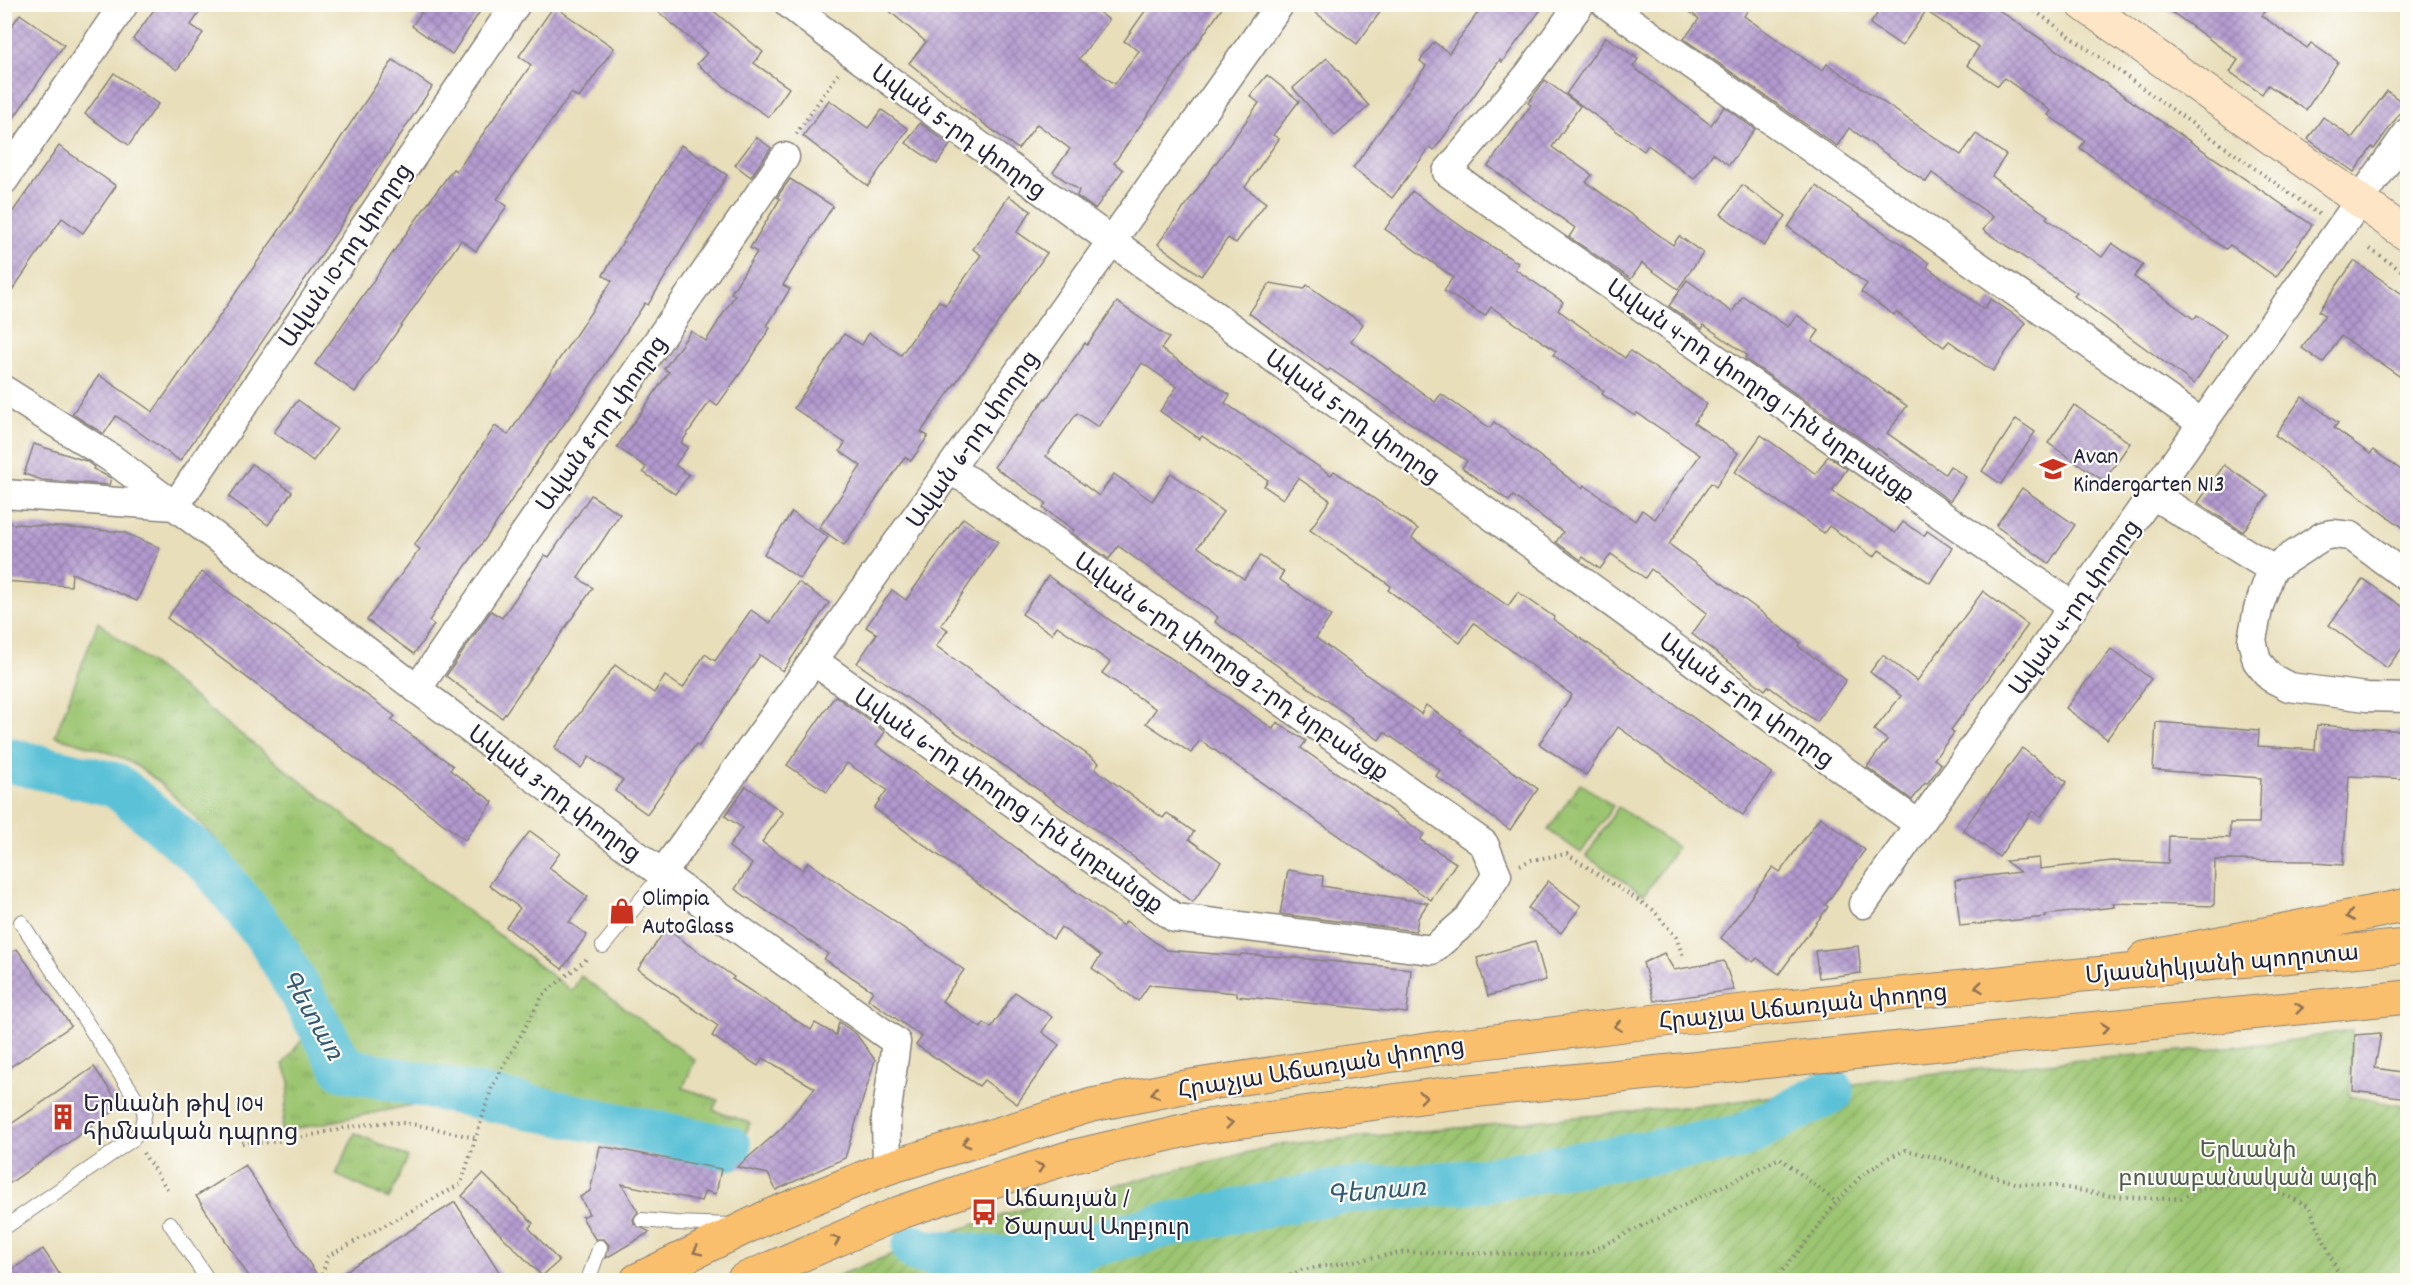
<svg xmlns="http://www.w3.org/2000/svg" width="2412" height="1285" viewBox="0 0 2412 1285" font-family="Dekko,'Noto Sans Armenian',sans-serif">
<style>
.grass{fill:#9cc571;stroke:#5f7456;stroke-width:1.5}
.park{fill:url(#park-tufts);stroke:#5f7456;stroke-width:1.5}
.garden{fill:url(#garden-furrows);stroke:#5f7456;stroke-width:1.5}
.lines{fill:none;stroke-linecap:round;stroke-linejoin:round}
.river{stroke:#5ac1d7;stroke-width:45}
.building{fill:url(#building-cross-hatch)}
.lane-casing{stroke:#85807a;stroke-width:16}
.street-casing{stroke:#85807a;stroke-width:31}
.secondary-casing{stroke:#85807a;stroke-width:35}
.primary-casing{stroke:#85807a;stroke-width:35}
.highway-casing{stroke:#85807a;stroke-width:35}
.path{stroke:#85807a;stroke-width:4;stroke-dasharray:1.5 4.5;stroke-linecap:butt}
.lane{stroke:#fff;stroke-width:14}
.street{stroke:#fff;stroke-width:28}
.secondary{stroke:#fde5c5;stroke-width:33}
.primary{stroke:#f9bf6d;stroke-width:33}
.highway{stroke:#f9bf6d;stroke-width:33}
.oneway{stroke:#8e7054}
.labels{text-anchor:middle;stroke-width:4.5;stroke-linejoin:round;paint-order:stroke}
.street-label{font-size:24px;fill:#22223b;stroke:#fdfcf7}
.poi-label{font-size:24px;fill:#22223b;stroke:#fdfcf7;text-anchor:start}
.park-label{font-size:24px;fill:#4d5b4e;stroke:#fdfcf7}
.water-label{font-size:26px;font-style:italic;fill:#365a72;stroke:#fdfcf7}
</style>
<defs>
<pattern id="park-tufts" width="24" height="20" patternUnits="userSpaceOnUse" patternTransform="scale(1.5)"><rect width="24" height="20" fill="#9cc571"/><path d="M3 7l-1-3M5 7V3M7 7l1-3M15 17l-1-3M17 17v-4M19 17l1-3" fill="none" stroke="#86a963"/></pattern>
<pattern id="garden-furrows" width="10" height="10" patternUnits="userSpaceOnUse" patternTransform="scale(1.5)"><rect width="10" height="10" fill="#9cc571"/><path d="M-1 1l2-2M0 10L10 0M9 11l2-2" fill="none" stroke="#86a963"/></pattern>
<pattern id="building-cross-hatch" width="8" height="8" patternUnits="userSpaceOnUse" patternTransform="scale(1.5)"><rect width="8" height="8" fill="#b39acf"/><path d="M0 0l8 8M0 8l8-8" fill="none" stroke="#917da9"/></pattern>
</defs>
<rect width="100%" height="100%" fill="#fdfcf7"/>
<filter id="ink" filterUnits="userSpaceOnUse"><feTurbulence type="fractalNoise" baseFrequency=".0167" numOctaves="2"/><feDisplacementMap in="SourceGraphic" scale="12" xChannelSelector="R" yChannelSelector="G"/><feConvolveMatrix kernelMatrix="1 2 1 2 8 2 1 2 1" color-interpolation-filters="sRGB"/></filter>
<filter id="wash" filterUnits="userSpaceOnUse"><feTurbulence type="fractalNoise" baseFrequency=".008" numOctaves="4" result="noise"/><feDisplacementMap in="SourceGraphic" scale="24" xChannelSelector="R" yChannelSelector="G"/><feGaussianBlur stdDeviation="1.35" result="paint"/><feColorMatrix in="noise" values="0 0 0 0 0 0 0 0 0 0 0 0 0 0 0 0 0 1.4 0 .05"/><feComposite in="paint" operator="in"/></filter>
<g filter="url(#wash)">
<rect width="100%" height="100%" fill="#e8deba"/>
<polygon class="grass" points="1618,807 1677,847 1644,895 1586,856"/>
<g class="park">
<path d="M98,622L401,860L572,991L581,976L695,1060L683,1088L718,1100L713,1110L750,1123L734,1163L436,1100L281,1132L290,1081L283,1064L323,1013C292,936 247,869 188,810C169,791 152,774 128,761C106,749 79,744 55,736Z"/>
<polygon points="1580,783 1613,806 1581,853 1548,830"/>
<polygon points="355,1133 408,1157 389,1199 336,1175"/>
</g>
<polygon class="garden" points="2352,1030 2350,1096 2407,1107 2407,1280 827,1280 935,1237 1035,1205 1278,1145 1725,1103 1916,1075 2282,1042"/>
<g class="lines">
<g class="river">
<polyline points="4,759 116,785 210,864 271,941 344,1069 729,1148"/>
<polyline points="914,1247 920,1251 1001,1259 1066,1252 1161,1226 1334,1192 1469,1182 1739,1138 1832,1091"/>
</g>
</g>
<g id="blocks">
<g class="building">
<polygon points="158,4 205,4 191,25 203,33 177,70 133,39"/>
<polygon points="427,4 485,4 452,54 412,26"/>
<polygon points="649,4 705,4 763,52 754,63 789,88 769,117 730,91 697,64 707,53"/>
<polygon points="881,4 1088,4 1109,20 1079,59 1115,84 1139,51 1124,41 1150,4 1225,4 1114,163 1123,170 1095,209 1077,196 1079,190 1053,172 1070,149 1037,124 1018,149 960,106 960,104 909,63 926,42"/>
<polygon points="1304,4 1386,4 1357,44"/>
<polygon points="1484,4 1545,4 1502,62 1500,60 1434,150 1430,147 1392,198 1353,168 1426,66 1420,61 1434,42 1449,53"/>
<polygon points="1679,4 1752,4 1744,16 1822,71 1827,64 1961,155 1976,134 2006,155 1992,176 2048,216 2046,218 2102,257 2112,243 2143,265 2134,277 2194,319 2197,315 2226,335 2194,384 2074,296 2077,293 1983,230 1993,217 1932,173 1926,182 1849,128 1837,146 1684,39 1699,19"/>
<polygon points="1884,4 1990,4 2312,225 2276,277 2230,245 2226,249 2080,148 2085,141 2048,115 2051,111 2004,78 1998,86 1967,65 1979,47 1926,11 1902,46 1870,24"/>
<polygon points="2161,4 2269,4 2262,16 2307,48 2311,43 2338,62 2306,110 2268,85 2262,94 2230,72 2238,60"/>
<polygon points="554,6 614,48 579,98 571,93 497,199 507,206 476,251 461,240 355,392 315,364 413,224 453,169 457,171 531,65 519,56"/>
<polygon points="20,14 64,45 4,132 4,37"/>
<polygon points="1606,37 1638,59 1633,67 1711,125 1724,107 1755,129 1729,165 1713,153 1694,179 1648,145 1644,151 1566,94"/>
<polygon points="1327,58 1369,106 1335,136 1293,88"/>
<polygon points="393,60 432,87 314,266 180,461 116,416 104,434 72,414 99,375 153,412 276,235"/>
<polygon points="114,73 158,104 129,145 85,114"/>
<polygon points="1267,75 1299,101 1273,135 1279,139 1245,187 1266,203 1236,243 1228,238 1201,276 1158,244 1259,103 1250,96"/>
<polygon points="1545,80 1580,106 1552,147 1592,175 1586,182 1673,245 1679,236 1703,253 1678,289 1642,263 1631,279 1569,237 1575,228 1488,166 1531,105 1528,103"/>
<polygon points="2387,91 2406,105 2374,149 2372,147 2354,172 2308,139 2323,117 2352,138"/>
<polygon points="829,100 868,128 882,110 908,129 868,186 803,136"/>
<polygon points="920,123 950,145 937,164 906,143"/>
<polygon points="756,137 771,148 751,177 735,165"/>
<polygon points="681,145 727,175 648,305 645,303 582,398 551,443 550,442 495,525 453,584 429,621 434,625 414,654 367,620 420,549 414,545 438,513 495,426 508,435 612,281 603,275"/>
<polygon points="59,146 116,186 83,233 62,218 4,302 4,224"/>
<polygon points="790,179 833,206 783,285 790,289 767,326 770,328 752,357 717,406 710,401 681,443 688,447 675,465 689,475 675,494 643,472 646,467 617,447 669,372 664,369 691,331 706,341 735,295 731,293 757,252 750,248 780,199 777,197"/>
<polygon points="1742,185 1786,216 1764,246 1721,214"/>
<polygon points="1816,186 1929,263 1927,267 1984,309 1991,299 2026,323 1993,371 1949,341 1944,347 1896,312 1894,315 1861,292 1867,284 1788,227"/>
<polygon points="1412,191 1469,232 1518,263 1515,269 1563,302 1558,310 1625,358 1630,351 1707,404 1694,423 1738,453 1716,487 1711,483 1669,544 1760,611 1800,643 1798,646 1846,680 1817,722 1768,686 1765,690 1692,634 1707,613 1651,569 1645,578 1611,554 1600,569 1583,557 1581,560 1556,542 1563,532 1513,496 1509,501 1462,468 1467,461 1330,369 1328,371 1249,313 1270,283 1304,289 1307,285 1363,324 1351,341 1435,402 1441,394 1490,428 1494,422 1582,488 1584,485 1635,521 1642,510 1655,519 1700,455 1637,413 1635,416 1602,394 1604,391 1553,355 1556,351 1491,307 1485,316 1444,291 1453,277 1385,229"/>
<polygon points="1009,196 1031,211 1017,232 1047,253 921,432 928,436 911,461 905,457 844,545 819,528 861,466 840,451 845,443 794,408 844,334 862,345 869,333 901,355 939,301 946,305 981,255 973,249"/>
<polygon points="2354,261 2408,298 2408,382 2341,336 2323,363 2302,348 2325,315 2319,311"/>
<polygon points="1687,280 1732,312 1743,296 1788,327 1797,315 1819,331 1812,341 1907,406 1887,433 1945,474 1950,466 1966,477 1950,501 1877,448 1876,449 1745,359 1747,355 1704,325 1702,329 1669,306"/>
<polygon points="1117,302 1169,338 1161,349 1230,395 1225,403 1331,475 1334,471 1418,529 1412,538 1508,606 1518,592 1554,617 1553,619 1772,773 1743,815 1618,727 1586,775 1539,744 1572,695 1474,623 1460,643 1388,590 1391,586 1310,530 1330,500 1298,478 1283,499 1264,486 1268,480 1202,436 1200,439 1160,411 1177,387 1142,363 1098,427 1077,413 1046,456 1099,496 1114,474 1152,501 1171,473 1223,512 1198,547 1244,579 1260,556 1284,572 1279,579 1331,616 1316,638 1421,714 1426,705 1461,730 1460,732 1485,752 1538,789 1510,830 1436,776 1440,770 1384,732 1379,740 1351,720 1352,718 1215,622 1218,617 1118,546 1109,559 1072,533 1074,530 1043,508 1046,503 994,467 1016,436 1017,437 1045,398 1046,399 1085,343 1087,345"/>
<polygon points="2302,397 2338,423 2334,428 2370,454 2373,450 2408,475 2408,531 2275,435"/>
<polygon points="298,400 337,429 313,461 274,432"/>
<polygon points="2074,405 2130,443 2104,481 2048,443"/>
<polygon points="2016,419 2035,432 2001,484 1982,471"/>
<polygon points="1761,435 1816,474 1828,456 1847,469 1832,491 1895,533 1903,522 1924,536 1927,531 1952,548 1930,583 1879,550 1874,557 1829,526 1824,533 1735,472"/>
<polygon points="34,444 86,461 94,467 93,469 111,478 109,485 42,480 24,474"/>
<polygon points="252,464 292,492 268,525 229,497"/>
<polygon points="2224,465 2268,495 2243,532 2198,503"/>
<polygon points="2022,488 2075,525 2049,563 1996,526"/>
<polygon points="591,495 620,514 578,578 593,588 502,718 446,676 491,611 502,618 545,555 549,557"/>
<polygon points="792,512 828,537 800,579 764,554"/>
<polygon points="963,518 998,542 941,625 948,630 936,646 1099,763 1095,769 1163,818 1167,813 1194,832 1189,839 1221,862 1193,902 1116,844 857,663 877,634 866,627 892,590 906,600"/>
<polygon points="4,523 123,532 160,548 137,601 72,573 71,586 4,581"/>
<polygon points="202,572 395,716 391,720 453,766 450,770 493,802 465,840 167,618"/>
<polygon points="1048,576 1128,633 1169,657 1273,729 1277,722 1306,741 1301,748 1424,834 1420,840 1456,863 1431,900 1200,740 1191,753 1146,723 1156,709 1102,673 1110,662 1057,626 1052,634 1022,614"/>
<polygon points="2363,579 2408,611 2408,640 2387,668 2329,625"/>
<polygon points="798,582 829,603 783,671 760,655 699,746 696,744 647,814 615,791 623,780 589,757 581,768 554,748 615,665 654,693 665,676 683,688 705,654 715,661 751,610 770,623"/>
<polygon points="1983,591 2028,625 1951,730 1954,733 1934,759 1941,764 1927,784 1925,783 1912,800 1867,767 1887,740 1874,730 1901,696 1870,672 1883,655 1917,681"/>
<polygon points="2111,649 2151,679 2107,739 2066,708"/>
<polygon points="835,696 885,732 876,745 1123,926 1126,921 1166,950 1240,956 1241,954 1296,958 1411,969 1407,1013 1237,996 1237,993 1149,985 1138,1001 1092,968 1101,956 1061,927 1053,939 874,808 887,790 847,763 827,792 787,765"/>
<polygon points="2156,722 2259,730 2258,746 2315,750 2317,725 2408,731 2408,779 2349,776 2343,865 2314,863 2314,861 2215,860 2214,906 2113,903 2114,907 2045,915 2046,917 1960,926 1955,880 2020,872 2005,861 2039,858 2040,869 2112,861 2168,863 2169,836 2230,838 2230,823 2259,823 2261,778 2153,770"/>
<polygon points="2022,748 2067,782 2041,817 2032,811 1999,857 1963,830"/>
<polygon points="746,786 783,813 762,842 803,870 808,862 964,970 942,1001 981,1028 984,1023 991,1028 1015,992 1052,1017 1042,1032 1059,1045 1017,1104 984,1080 979,1086 916,1045 922,1037 868,999 873,991 824,959 828,954 735,889 752,864 729,847 742,828 725,816"/>
<polygon points="1820,817 1865,850 1825,905 1828,907 1779,974 1757,958 1753,962 1721,938 1773,867 1780,872"/>
<polygon points="530,831 560,853 549,868 588,897 569,922 587,935 562,969 506,927 520,908 489,885"/>
<polygon points="1288,870 1323,876 1322,886 1428,903 1418,918 1416,931 1280,914"/>
<polygon points="1548,881 1581,906 1561,933 1528,908"/>
<polygon points="666,929 734,977 732,979 811,1030 815,1023 836,1035 839,1022 856,1034 875,1060 845,1158 776,1190 768,1174 737,1167 781,1129 815,1088 763,1058 758,1066 712,1036 718,1026 638,969"/>
<polygon points="1535,941 1546,980 1488,996 1477,958"/>
<polygon points="1858,946 1861,973 1819,978 1815,951"/>
<polygon points="17,949 71,1026 4,1071 4,958"/>
<polygon points="1664,953 1674,970 1724,961 1734,990 1654,1001 1643,963"/>
<polygon points="2381,1033 2375,1068 2408,1073 2408,1098 2353,1091 2355,1035"/>
<polygon points="94,1067 121,1106 4,1187 4,1129"/>
<polygon points="600,1146 721,1169 716,1194 705,1191 701,1201 622,1184 638,1212 633,1219 634,1224 650,1232 606,1258 609,1245 604,1239 595,1239 582,1217 589,1214 580,1197 590,1191"/>
<polygon points="245,1165 321,1281 252,1281 196,1196"/>
<polygon points="483,1174 533,1223 529,1228 559,1261 542,1276 462,1196"/>
<polygon points="455,1202 505,1281 330,1281"/>
<polygon points="43,1249 64,1281 4,1281 4,1275"/>
</g>
</g>
</g>
<g filter="url(#ink)">
<use href="#blocks" fill-opacity="0" stroke="#85807a" stroke-width="1.5"/>
<g class="lines">
<g class="lane-casing">
<g id="lane">
<polyline points="603,946 662,874"/>
<polyline points="642,1220 675,1223 732,1225"/>
<polyline points="170,1223 208,1280"/>
<polyline points="4,1228 133,1139 141,1129 145,1112 21,922"/>
<polyline points="588,1280 600,1247"/>
</g>
</g>
<g class="street-casing">
<g id="street">
<polyline points="789,4 853,54 1918,824"/>
<polyline points="1580,4 1529,74 1447,172 2074,607"/>
<polyline points="1606,4 2203,424"/>
<polyline points="4,180 124,4"/>
<polyline points="4,390 111,458 662,874 896,1042 886,1118 887,1168"/>
<polyline points="4,494 175,506 516,4"/>
<polyline points="2153,495 2272,569"/>
<polyline points="2408,578 2351,536 2333,534 2323,536 2272,569 2258,609 2252,640 2257,661 2270,677 2289,687 2367,697 2408,698"/>
<polyline points="814,661 1175,918 1432,950 1468,919 1497,875 1484,844 970,481 950,471"/>
<polyline points="417,689 785,157"/>
<polyline points="662,874 1280,4"/>
<polyline points="1863,904 2408,132"/>
</g>
</g>
<g class="secondary-casing">
<polyline id="secondary" points="2083,4 2408,235"/>
</g>
<g class="primary-casing">
<polyline id="primary" points="2145,958 2408,905"/>
</g>
<g class="highway-casing">
<g id="highway">
<polyline points="637,1280 769,1216 887,1168 1092,1105 1178,1088 1453,1046 1697,1016 2037,979 2408,946"/>
<polyline points="743,1280 899,1213 974,1187 1071,1157 1199,1127 1451,1093 2408,997"/>
</g>
</g>
<g class="path">
<polyline points="2025,4 2320,215"/>
<polyline points="796,134 838,74"/>
<polyline points="2370,249 2408,275"/>
<polyline points="1520,865 1531,860 1567,854 1653,910 1676,937 1683,956"/>
<path d="M242,1143C289,1145 333,1127 380,1123C411,1120 446,1132 476,1138"/>
<polyline points="143,1153 169,1192"/>
<polyline points="320,1280 328,1256 461,1184 492,1087 543,995 589,957"/>
<polyline points="1279,1280 1302,1270 1405,1252 1583,1255 1780,1158 1836,1202"/>
<polyline points="1775,1280 1812,1235 1836,1202 1861,1176 1888,1158 1906,1150 1945,1160 2018,1184 2051,1185 2111,1196 2159,1199 2181,1198 2207,1187 2260,1184 2309,1206 2341,1280"/>
</g>
<use href="#lane" class="lane"/>
<use href="#street" class="street"/>
<use href="#secondary" class="secondary"/>
<use href="#primary" class="primary"/>
<use href="#highway" class="highway"/>
</g>
<defs><path id="oneway-chevron" d="M-2-3.5L2.5 0L-2 3.5" fill="none" stroke-width="1.6" stroke-linecap="round" stroke-linejoin="round" transform="scale(1.5)"/></defs>
<g class="oneway">
<use href="#oneway-chevron" transform="translate(2350 916) rotate(169)"/>
<use href="#oneway-chevron" transform="translate(1979 987) rotate(174)"/>
<use href="#oneway-chevron" transform="translate(2299 1008) rotate(-6)"/>
<use href="#oneway-chevron" transform="translate(1618 1026) rotate(173)"/>
<use href="#oneway-chevron" transform="translate(2105 1028) rotate(-6)"/>
<use href="#oneway-chevron" transform="translate(1155 1093) rotate(169)"/>
<use href="#oneway-chevron" transform="translate(1423 1097) rotate(-8)"/>
<use href="#oneway-chevron" transform="translate(1229 1123) rotate(-8)"/>
<use href="#oneway-chevron" transform="translate(966 1143) rotate(163)"/>
<use href="#oneway-chevron" transform="translate(1040 1167) rotate(-18)"/>
<use href="#oneway-chevron" transform="translate(836 1240) rotate(-23)"/>
<use href="#oneway-chevron" transform="translate(697 1251) rotate(154)"/>
</g>
</g>
<defs>
<g id="school-bare" transform="scale(2.07)"><path d="M0-5L7-2L0 1L-7-2ZM-4 1L0 2.5L4 1V4Q0 6-4 4Z" fill="#c8321e" stroke="#fdfcf7" stroke-width="2.5" paint-order="stroke"/></g>
<g id="shop-bare" transform="scale(2.07)"><path d="M-5-2.5h2.3a2.7 3.5 0 0 1 5.4 0H5L5.5 6h-11ZM-1.5-2.5h3a1.5 2.3 0 0 0-3 0Z" fill="#c8321e" stroke="#fdfcf7" stroke-width="2.5" paint-order="stroke"/></g>
<g id="building-bare" transform="scale(2.07)"><path d="M-4-6H4V6H1V3H-1V6H-4ZM-2.5-4.3h1.7v1.8h-1.7ZM.8-4.3h1.7v1.8H.8ZM-2.5-1h1.7V.8h-1.7ZM.8-1h1.7V.8H.8Z" fill="#c8321e" stroke="#fdfcf7" stroke-width="2.5" paint-order="stroke"/></g>
<g id="bus-bare" transform="scale(2.07)"><path d="M-5-6H5V4H4V6H2V4H-2V6H-4V4H-5ZM-3.5-4V0h7V-4ZM-3.5 1.2v1.5H-2V1.2ZM2 1.2v1.5H3.5V1.2Z" fill="#c8321e" stroke="#fdfcf7" stroke-width="2.5" paint-order="stroke"/></g>
</defs>
<g fill-rule="evenodd">
<use href="#school-bare" x="2053" y="469"/>
<use href="#shop-bare" x="622" y="911"/>
<use href="#building-bare" x="63" y="1117"/>
<use href="#bus-bare" x="984" y="1212"/>
</g>
<g class="labels">
<g class="street-label">
<text transform="translate(959 131) rotate(36)" y="8">Ավան 5-րդ փողոց</text>
<text transform="translate(345 255) rotate(-56)" y="8">Ավան 10-րդ փողոց</text>
<text transform="translate(1761 390) rotate(35)" y="8">Ավան 4-րդ փողոց 1-ին նրբանցք</text>
<text transform="translate(1353 416) rotate(36)" y="8">Ավան 5-րդ փողոց</text>
<text transform="translate(601 423) rotate(-55)" y="8">Ավան 8-րդ փողոց</text>
<text transform="translate(972 439) rotate(-55)" y="8">Ավան 6-րդ փողոց</text>
<text transform="translate(2074 607) rotate(-55)" y="8">Ավան 4-րդ փողոց</text>
<text transform="translate(1232 666) rotate(35)" y="8">Ավան 6-րդ փողոց 2-րդ նրբանցք</text>
<text transform="translate(1747 700) rotate(36)" y="8">Ավան 5-րդ փողոց</text>
<text transform="translate(555 793) rotate(37)" y="8">Ավան 3-րդ փողոց</text>
<text transform="translate(1009 800) rotate(35)" y="8">Ավան 6-րդ փողոց 1-ին նրբանցք</text>
<text transform="translate(2222 963) rotate(-5)" y="8">Մյասնիկյանի պողոտա</text>
<text transform="translate(1803 1006) rotate(-6)" y="8">Հրաչյա Աճառյան փողոց</text>
<text transform="translate(1321 1067) rotate(-9)" y="8">Հրաչյա Աճառյան փողոց</text>
</g>
<g class="poi-label">
<text x="2073" y="463">Avan<tspan x="2073" dy="28">Kindergarten N13</tspan></text>
<text x="642" y="905">Olimpia<tspan x="642" dy="28">AutoGlass</tspan></text>
<text x="83" y="1111">Երևանի թիվ 104<tspan x="83" dy="28">հիմնական դպրոց</tspan></text>
<text x="1004" y="1206">Աճառյան /<tspan x="1004" dy="28">Ծարավ Աղբյուր</tspan></text>
</g>
<g class="park-label">
<text x="2248" y="1157">Երևանի<tspan x="2248" dy="28">բուսաբանական այգի</tspan></text>
</g>
<g class="water-label">
<text transform="translate(313 1014) rotate(60)" y="9">Գետառ</text>
<text transform="translate(1376 1190) rotate(-5)" y="9">Գետառ</text>
</g>
</g>
<rect width="2412" height="1285" fill="none" stroke="#fdfcf7" stroke-width="24"/>
</svg>
